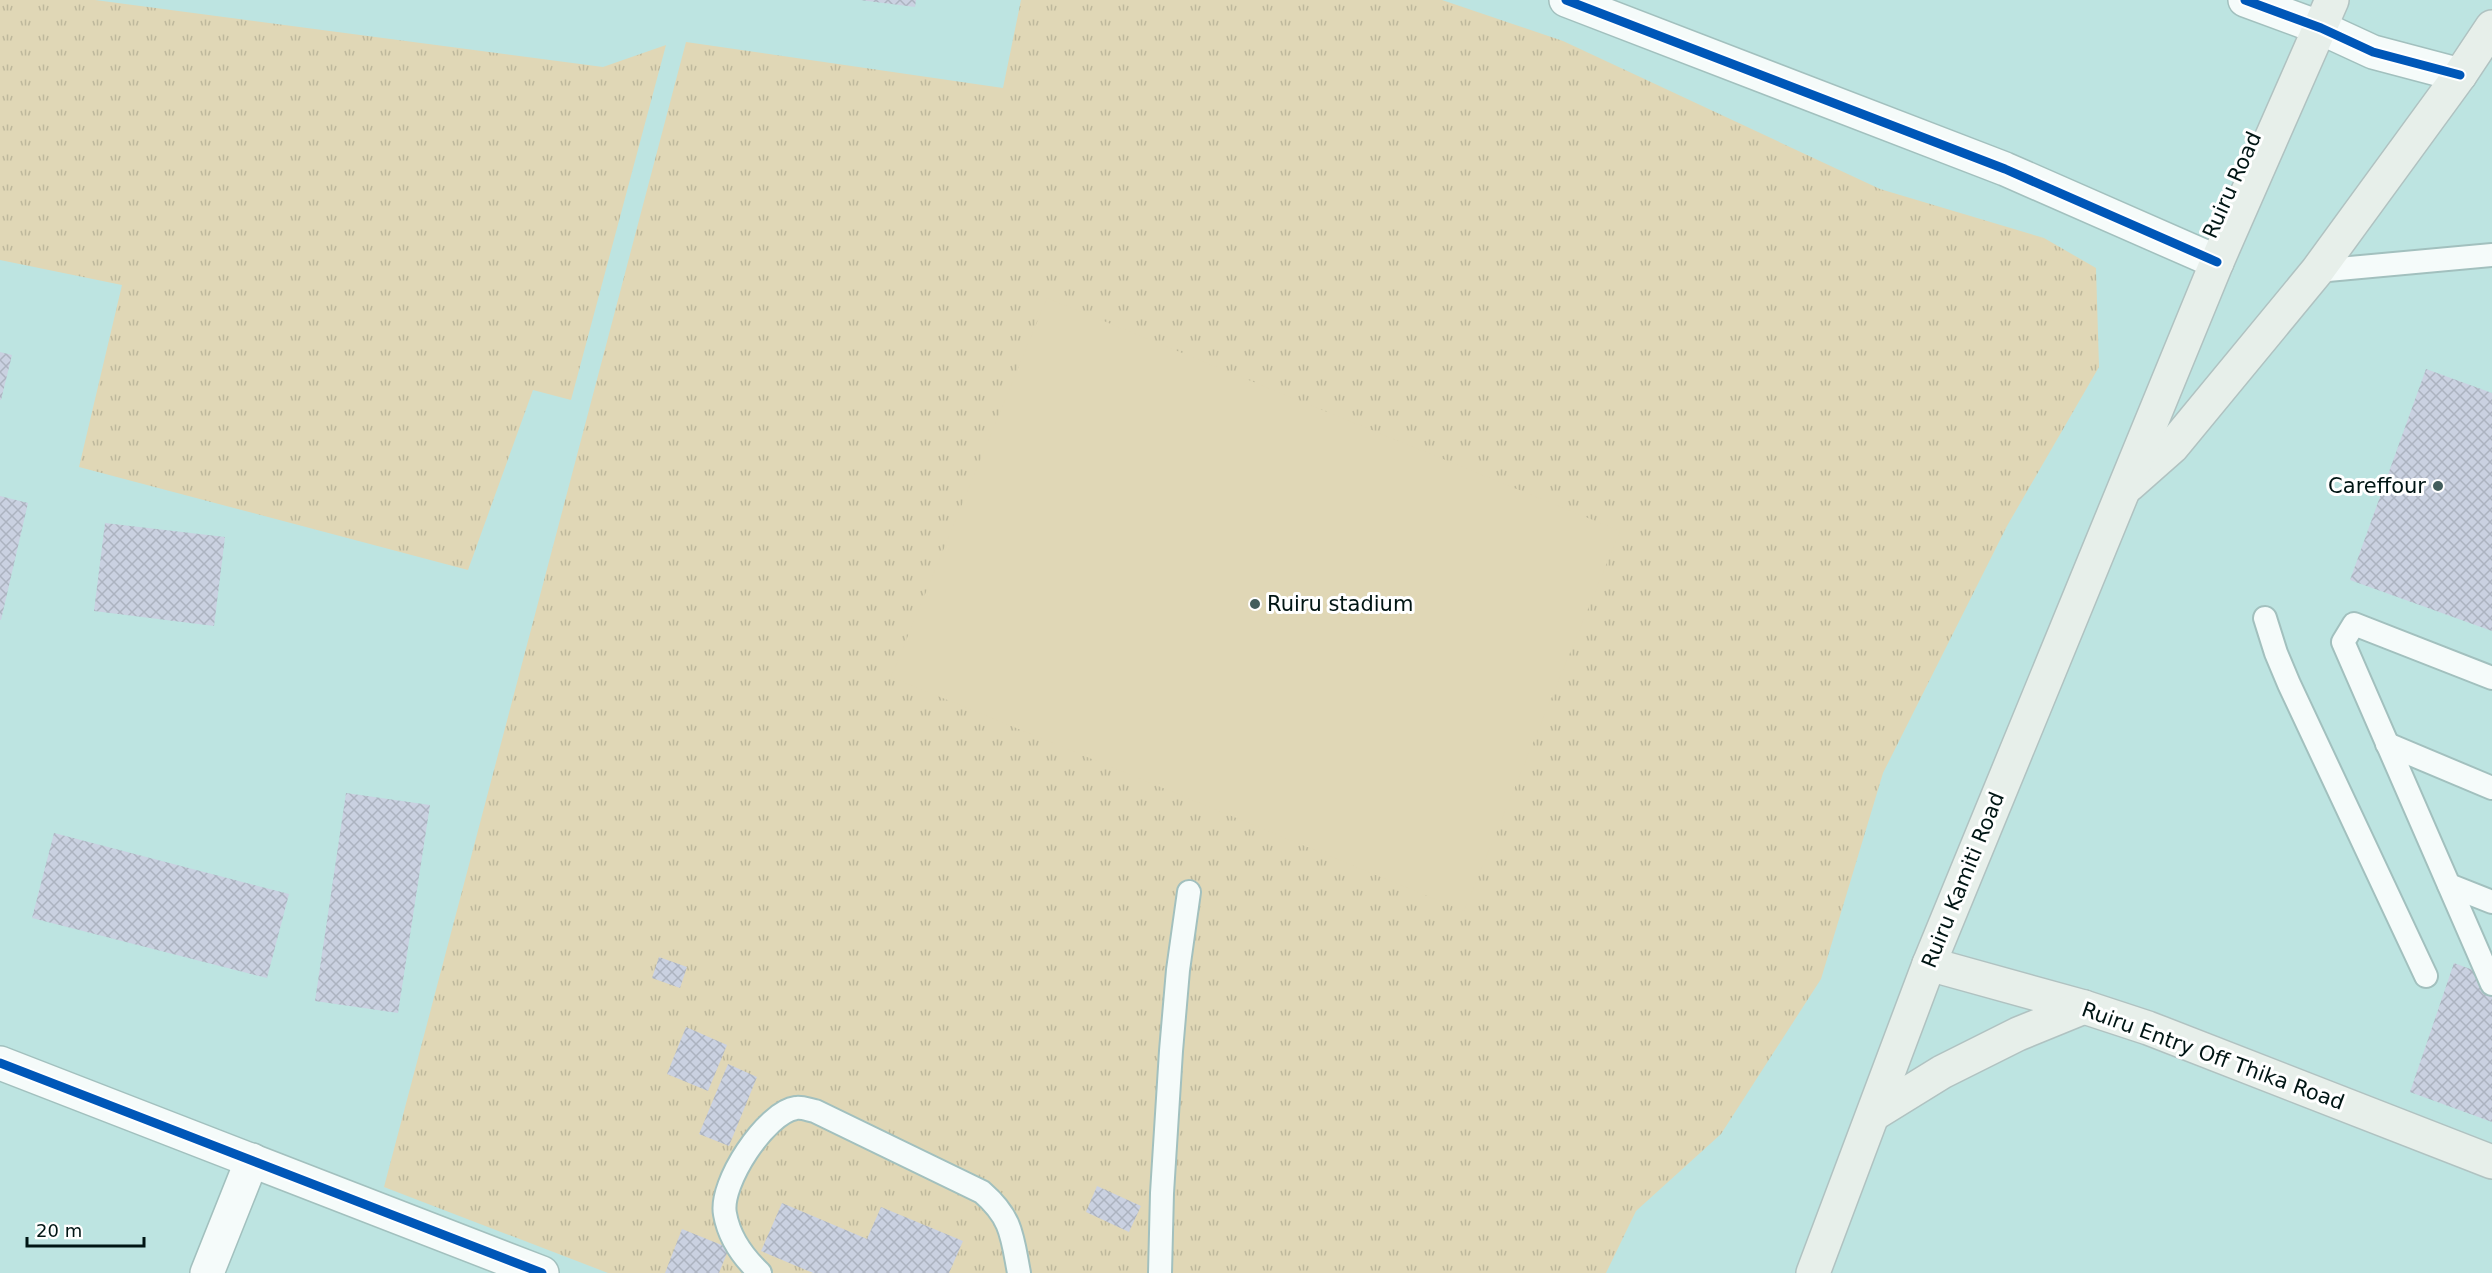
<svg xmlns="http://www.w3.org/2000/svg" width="2492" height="1273" viewBox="0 0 2492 1273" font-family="'DejaVu Sans',sans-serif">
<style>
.grass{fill:url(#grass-tufts)}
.park{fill:#e0d7b6}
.building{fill:url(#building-cross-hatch)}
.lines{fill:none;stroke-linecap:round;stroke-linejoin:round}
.service-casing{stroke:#a2c0be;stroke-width:26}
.minor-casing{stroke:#a2c0be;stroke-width:36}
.primary-casing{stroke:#b0c2c1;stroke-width:36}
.service{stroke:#f5fbfa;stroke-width:22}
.minor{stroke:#f5fbfa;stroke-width:33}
.primary{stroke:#e7efea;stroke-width:33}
.cycleway-casing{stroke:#fff;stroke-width:13}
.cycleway{stroke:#0057b8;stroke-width:9}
.poi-dot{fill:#425d5c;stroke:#fff;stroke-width:2}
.labels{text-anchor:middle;stroke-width:6;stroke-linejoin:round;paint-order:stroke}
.street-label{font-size:21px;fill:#001514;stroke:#fff}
.poi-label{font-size:21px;fill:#001514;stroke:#fff;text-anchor:end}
</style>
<defs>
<pattern id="grass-tufts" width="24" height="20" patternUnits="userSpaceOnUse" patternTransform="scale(1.5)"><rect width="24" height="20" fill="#e0d7b6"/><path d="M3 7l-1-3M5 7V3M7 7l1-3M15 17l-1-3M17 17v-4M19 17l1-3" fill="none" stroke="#beb89c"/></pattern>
<pattern id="building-cross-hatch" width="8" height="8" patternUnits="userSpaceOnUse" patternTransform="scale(1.5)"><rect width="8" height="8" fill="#cad1e1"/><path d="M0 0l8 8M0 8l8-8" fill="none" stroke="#acb3c0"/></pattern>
</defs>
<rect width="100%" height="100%" fill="#bde4e1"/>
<g class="grass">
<polygon points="0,0 95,0 603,67 666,45 571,400 533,390 468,570 79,467 122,285 0,260"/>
<polygon points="1021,0 1442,0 1563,41 1880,189 2044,238 2096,268 2099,367 2007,526 1883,773 1821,979 1721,1134 1636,1211 1606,1273 608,1273 384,1187 686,42 1003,88"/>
</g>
<polygon class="park" points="1047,298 1620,531 1464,911 891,677"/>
<g class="building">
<polygon points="860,0 916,0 915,7"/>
<polygon points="0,352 12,355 1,400 0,400"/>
<polygon points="2426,369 2492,393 2492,631 2350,580"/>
<polygon points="0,496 28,503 1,620 0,620"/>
<polygon points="105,523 225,537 214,626 94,611"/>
<polygon points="346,793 430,805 398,1013 315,1001"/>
<polygon points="54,833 289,894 267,978 32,918"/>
<polygon points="659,957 687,967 680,988 652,978"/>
<polygon points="2454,963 2492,977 2492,1122 2410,1092"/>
<polygon points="686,1027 727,1045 708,1091 667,1074"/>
<polygon points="728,1064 757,1077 729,1146 699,1134"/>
<polygon points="1097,1186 1141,1206 1129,1232 1086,1212"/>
<polygon points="782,1203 867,1239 881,1207 963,1241 949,1273 813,1273 761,1251"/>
<polygon points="682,1229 729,1248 719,1273 665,1273"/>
</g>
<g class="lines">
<g class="service-casing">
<g id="service">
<polyline points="2317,271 2492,255"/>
<polyline points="2265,618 2276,653 2289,684 2426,976"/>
<polyline points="2492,678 2354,624 2343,642 2492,984"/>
<polyline points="2387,744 2492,788"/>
<polyline points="2449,885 2492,902"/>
<path d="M760,1273C743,1257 729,1237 725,1214C719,1184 766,1112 796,1108C802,1107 809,1110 815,1111L982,1192C1012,1218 1012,1236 1019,1273"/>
<polyline points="1160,1273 1162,1193 1171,1051 1178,970 1189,892"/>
</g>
</g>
<g class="minor-casing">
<g id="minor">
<polyline points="1566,0 2005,169 2217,262"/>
<polyline points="2245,0 2321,28 2373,52 2460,75"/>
<polyline points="0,1063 542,1273"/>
<polyline points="207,1273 252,1160"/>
</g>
</g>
<g class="primary-casing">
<g id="primary">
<polyline points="2129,485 2172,447 2317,271 2460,75 2492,27"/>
<polyline points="1929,964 2084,1007 2148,1028 2492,1162"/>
<polyline points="1874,1114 1942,1072 2018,1034 2084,1007"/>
<polyline points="1813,1273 1929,964 2217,262 2332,0"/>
</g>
</g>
<use href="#service" class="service"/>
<use href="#minor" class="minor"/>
<use href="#primary" class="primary"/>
<g class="cycleway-casing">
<g id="cycleway">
<polyline points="1566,0 2005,169 2217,262"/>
<polyline points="2245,0 2321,28 2373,52 2460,75"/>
<polyline points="0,1063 542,1273"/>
</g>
</g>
<use href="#cycleway" class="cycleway"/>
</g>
<g class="poi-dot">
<circle cx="2438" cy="486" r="6"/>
<circle cx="1255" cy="604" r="6"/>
</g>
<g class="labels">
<g class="street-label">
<text transform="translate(2232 185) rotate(-66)" y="7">Ruiru Road</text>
<text transform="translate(1963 880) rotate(-68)" y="7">Ruiru Kamiti Road</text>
<text transform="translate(2213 1056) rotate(20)" y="7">Ruiru Entry Off Thika Road</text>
</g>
<g class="poi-label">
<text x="2426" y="493">Careffour</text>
<text x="1267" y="611" text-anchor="start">Ruiru stadium</text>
</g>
</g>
<path d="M27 1237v9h117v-9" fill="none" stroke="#001514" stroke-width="3"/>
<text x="36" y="1237" font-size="18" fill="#001514" stroke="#ffffff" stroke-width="4.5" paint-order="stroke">20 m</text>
</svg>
